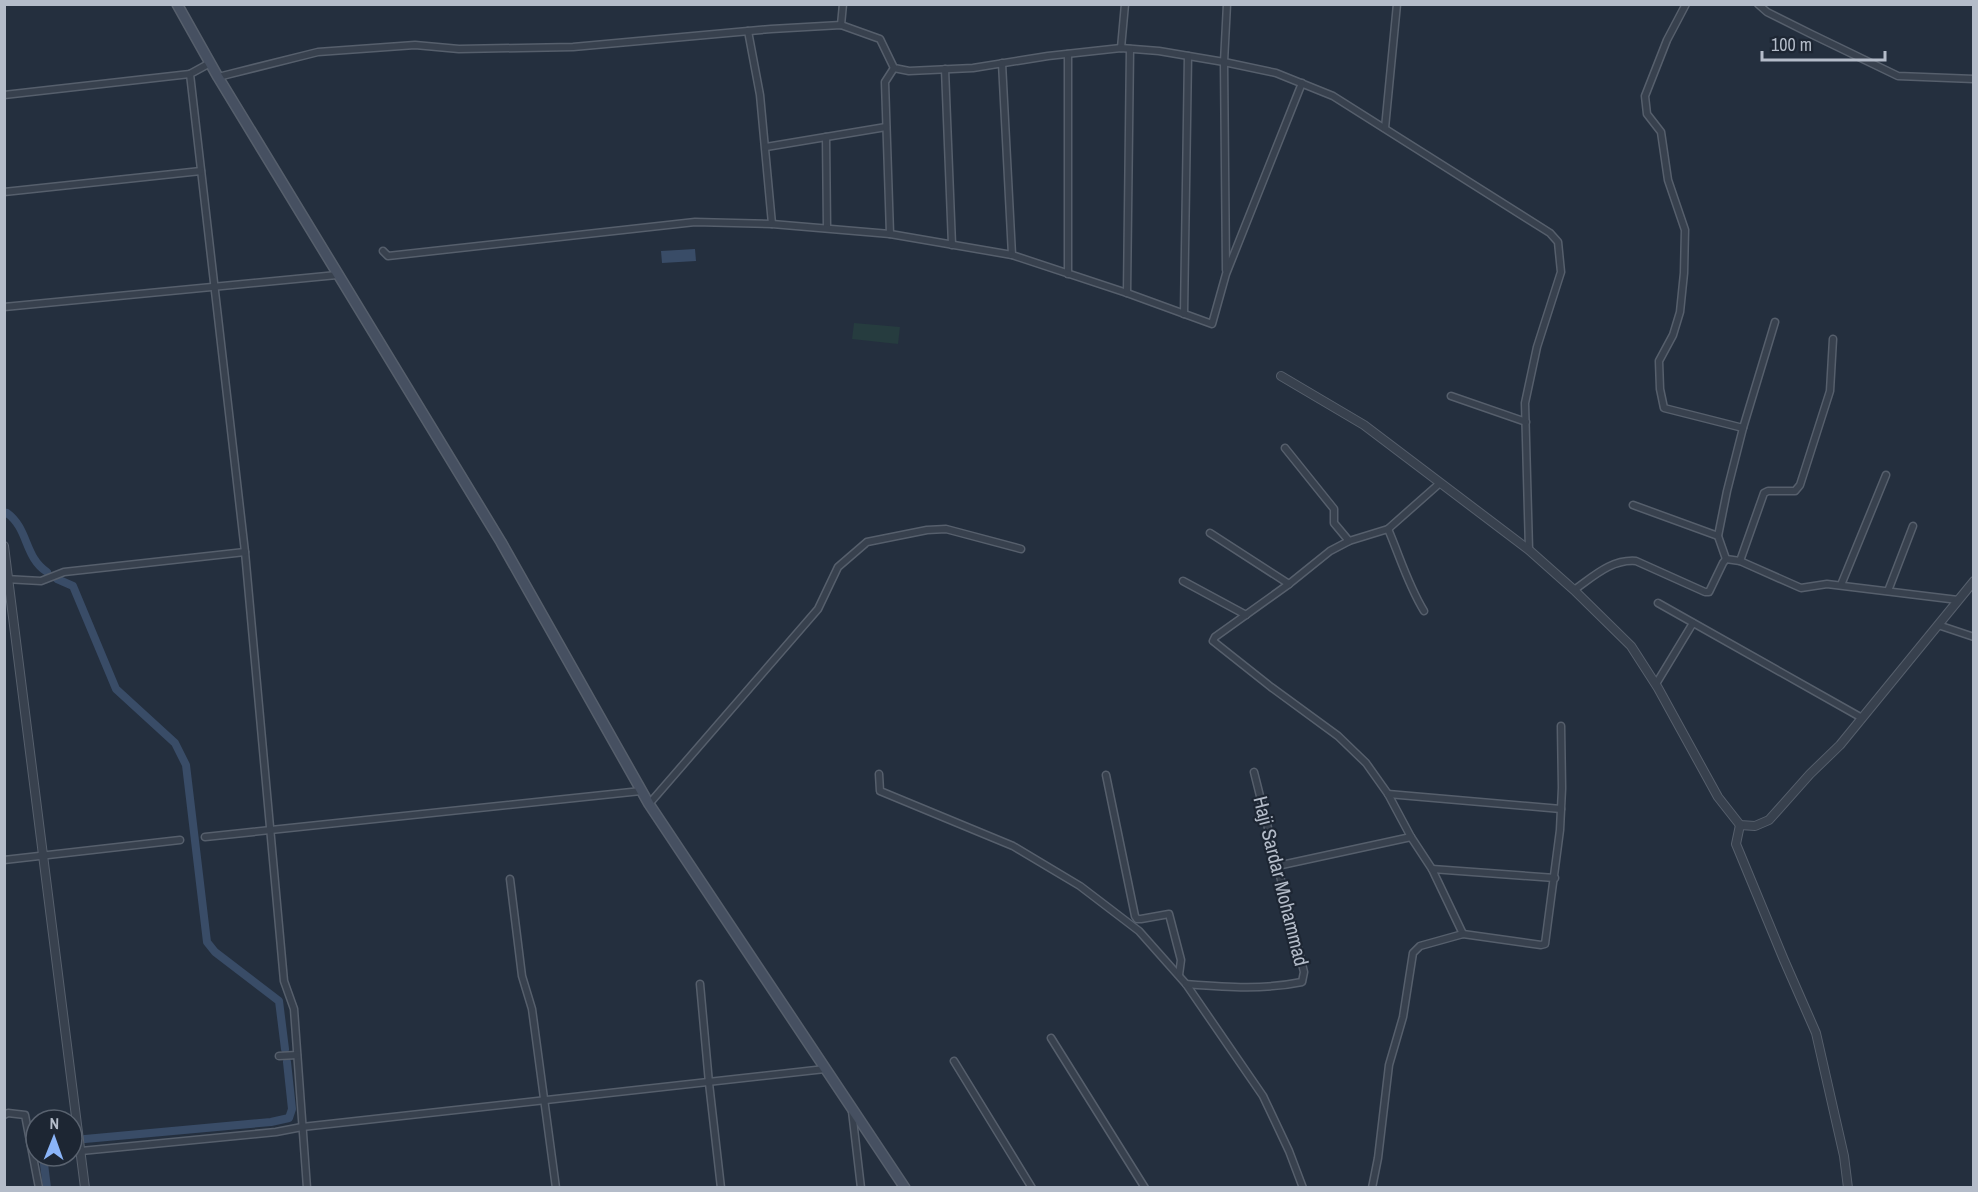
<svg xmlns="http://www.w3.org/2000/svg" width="1978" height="1192" viewBox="0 0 1978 1192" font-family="'Archivo Narrow',sans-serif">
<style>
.green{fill:#263c3f}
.water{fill:#394c67}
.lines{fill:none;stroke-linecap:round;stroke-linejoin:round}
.canal{stroke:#394c67;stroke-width:8}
.minor-casing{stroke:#565f6c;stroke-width:9}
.tertiary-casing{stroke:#565f6c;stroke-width:10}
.secondary-casing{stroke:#565f6c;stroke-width:12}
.minor{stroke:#38414e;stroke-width:6}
.tertiary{stroke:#38414e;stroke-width:8}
.secondary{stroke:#465061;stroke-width:9}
.labels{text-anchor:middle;stroke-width:4.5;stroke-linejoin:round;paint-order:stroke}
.street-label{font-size:20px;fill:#b4bcc9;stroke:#1d2633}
</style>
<rect width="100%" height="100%" fill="#242f3e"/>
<polygon class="green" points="854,323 900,327 898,344 852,339"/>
<polygon class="water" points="695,249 696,261 662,263 661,251"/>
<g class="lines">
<g class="canal">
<path d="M7,513C29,529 24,557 47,572"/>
<polyline points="57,579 73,586 116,689 175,743 186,765 207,942 215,952 279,1001 285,1049"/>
<polyline points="85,1139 271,1122 289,1118 292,1109 287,1062"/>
<polyline points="43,1156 47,1188"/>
</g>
<g class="minor-casing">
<g id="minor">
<polyline points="1686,4 1667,40 1645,96 1647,114 1661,132 1668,180 1685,230 1684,273 1680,312 1673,335 1659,361 1660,389 1664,408 1743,428"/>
<polyline points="1758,4 1767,12 1811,34 1898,76 1974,79"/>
<polyline points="841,25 843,4"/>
<polyline points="748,31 760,95 772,224"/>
<polyline points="1121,48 1125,4"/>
<polyline points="1068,54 1068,274"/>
<polyline points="210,63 190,74 245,552 284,981 294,1009 307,1188"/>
<polyline points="1002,63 1012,255"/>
<polyline points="945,69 952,245"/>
<polyline points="218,77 318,52 415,45 459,49 573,47 771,29 841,25 880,39 894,68 909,71 973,68 1048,56 1121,48 1159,51 1224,62 1276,73 1333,96 1550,233 1558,242 1561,272 1537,347 1525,403 1529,550"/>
<polyline points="4,95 190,74"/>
<polyline points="1385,128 1397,4"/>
<polyline points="826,137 827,228"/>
<polyline points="766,147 886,127"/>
<polyline points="4,192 201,171"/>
<polyline points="890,234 885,82 894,68"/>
<polyline points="383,251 388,256 695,222 772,224 890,234 1012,255 1127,293 1212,324 1226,274 1302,83"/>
<polyline points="1226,270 1224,62 1227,4"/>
<polyline points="1127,293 1130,49"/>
<polyline points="4,307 337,275"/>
<polyline points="1184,314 1188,56"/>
<polyline points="1451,396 1526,422"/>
<polyline points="1285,448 1334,509 1334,523 1349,541"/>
<polyline points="1440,483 1388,529 1349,541 1330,551 1289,584 1215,637 1213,641 1271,687 1338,736 1366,763 1388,794 1411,837 1432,869 1463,934"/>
<polyline points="1633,505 1718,536"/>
<path d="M1388,529C1400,557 1408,585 1424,611"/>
<polyline points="1210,533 1289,584"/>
<polyline points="1726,559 1718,536 1727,491 1743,428 1775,322"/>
<polyline points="1740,561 1764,493 1768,491 1795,491 1800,485 1830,391 1833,339"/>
<polyline points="5,579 41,581 64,572 245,552"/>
<polyline points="1183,581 1246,615"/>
<polyline points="1841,585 1886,475"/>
<path d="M1574,590C1593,577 1611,559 1636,561L1705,592H1709L1723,563L1726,559L1740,561L1801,588L1827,584L1958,600"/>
<polyline points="1888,591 1913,526"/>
<polyline points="1658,603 1862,718"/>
<polyline points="1938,625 1974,637"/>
<polyline points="1656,684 1693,623"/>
<polyline points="879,774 880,791 1013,846 1080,886 1139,931 1186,984 1263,1096 1289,1151 1303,1188"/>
<polyline points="1106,775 1135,916 1137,919 1141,919 1169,914 1181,960 1179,975"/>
<polyline points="1388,794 1561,809"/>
<polyline points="649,804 818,609 838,567 867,542 927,530 946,529 1021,549"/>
<polyline points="205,837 641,791"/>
<polyline points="4,860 180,840"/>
<polyline points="1277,866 1411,837"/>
<polyline points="1432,869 1555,878"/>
<polyline points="510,879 522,976 532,1009 556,1188"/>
<polyline points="700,984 709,1083 721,1188"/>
<path d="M1186,984C1226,987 1263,990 1302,982L1304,972L1254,772"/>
<polyline points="1051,1038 1145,1188"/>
<polyline points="279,1056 297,1055"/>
<polyline points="954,1061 1032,1188"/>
<polyline points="852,1111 861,1188"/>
<polyline points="4,1115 8,1113 25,1115 39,1188"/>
<polyline points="81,1151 276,1132 302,1127 825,1069"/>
<polyline points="1372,1188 1378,1158 1389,1065 1403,1017 1413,953 1420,946 1463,934 1541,945 1545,944 1560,830 1562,788 1561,726"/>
</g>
</g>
<g class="tertiary-casing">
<g id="tertiary">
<polyline points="1281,376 1364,425 1529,550 1574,590 1631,646 1658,688 1718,797 1740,825 1755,826 1769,820 1810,774 1840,745 1974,581"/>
<polyline points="4,546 85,1188"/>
<polyline points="1740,825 1736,844 1784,960 1816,1033 1844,1156 1848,1188"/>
</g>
</g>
<g class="secondary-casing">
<polyline id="secondary" points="177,4 218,77 501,542 649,804 905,1188"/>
</g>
<use href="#minor" class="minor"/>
<use href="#tertiary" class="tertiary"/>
<use href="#secondary" class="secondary"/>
</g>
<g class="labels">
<g class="street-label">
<text transform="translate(1281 881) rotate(76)" y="7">Haji Sardar Mohammad</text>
</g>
</g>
<rect width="1978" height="1192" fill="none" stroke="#b4bcc9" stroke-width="12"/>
<g transform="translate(54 1138) rotate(1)"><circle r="28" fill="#1d2633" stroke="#59626f" stroke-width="1.5"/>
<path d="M0-4.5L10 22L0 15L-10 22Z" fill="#8ab4f8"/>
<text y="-9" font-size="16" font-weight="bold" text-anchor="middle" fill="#b4bcc9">N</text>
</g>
<path d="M1762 51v9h123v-9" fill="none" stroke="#b4bcc9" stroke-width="3"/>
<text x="1771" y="51" font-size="18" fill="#b4bcc9" stroke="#1d2633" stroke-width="4.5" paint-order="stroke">100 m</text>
</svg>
